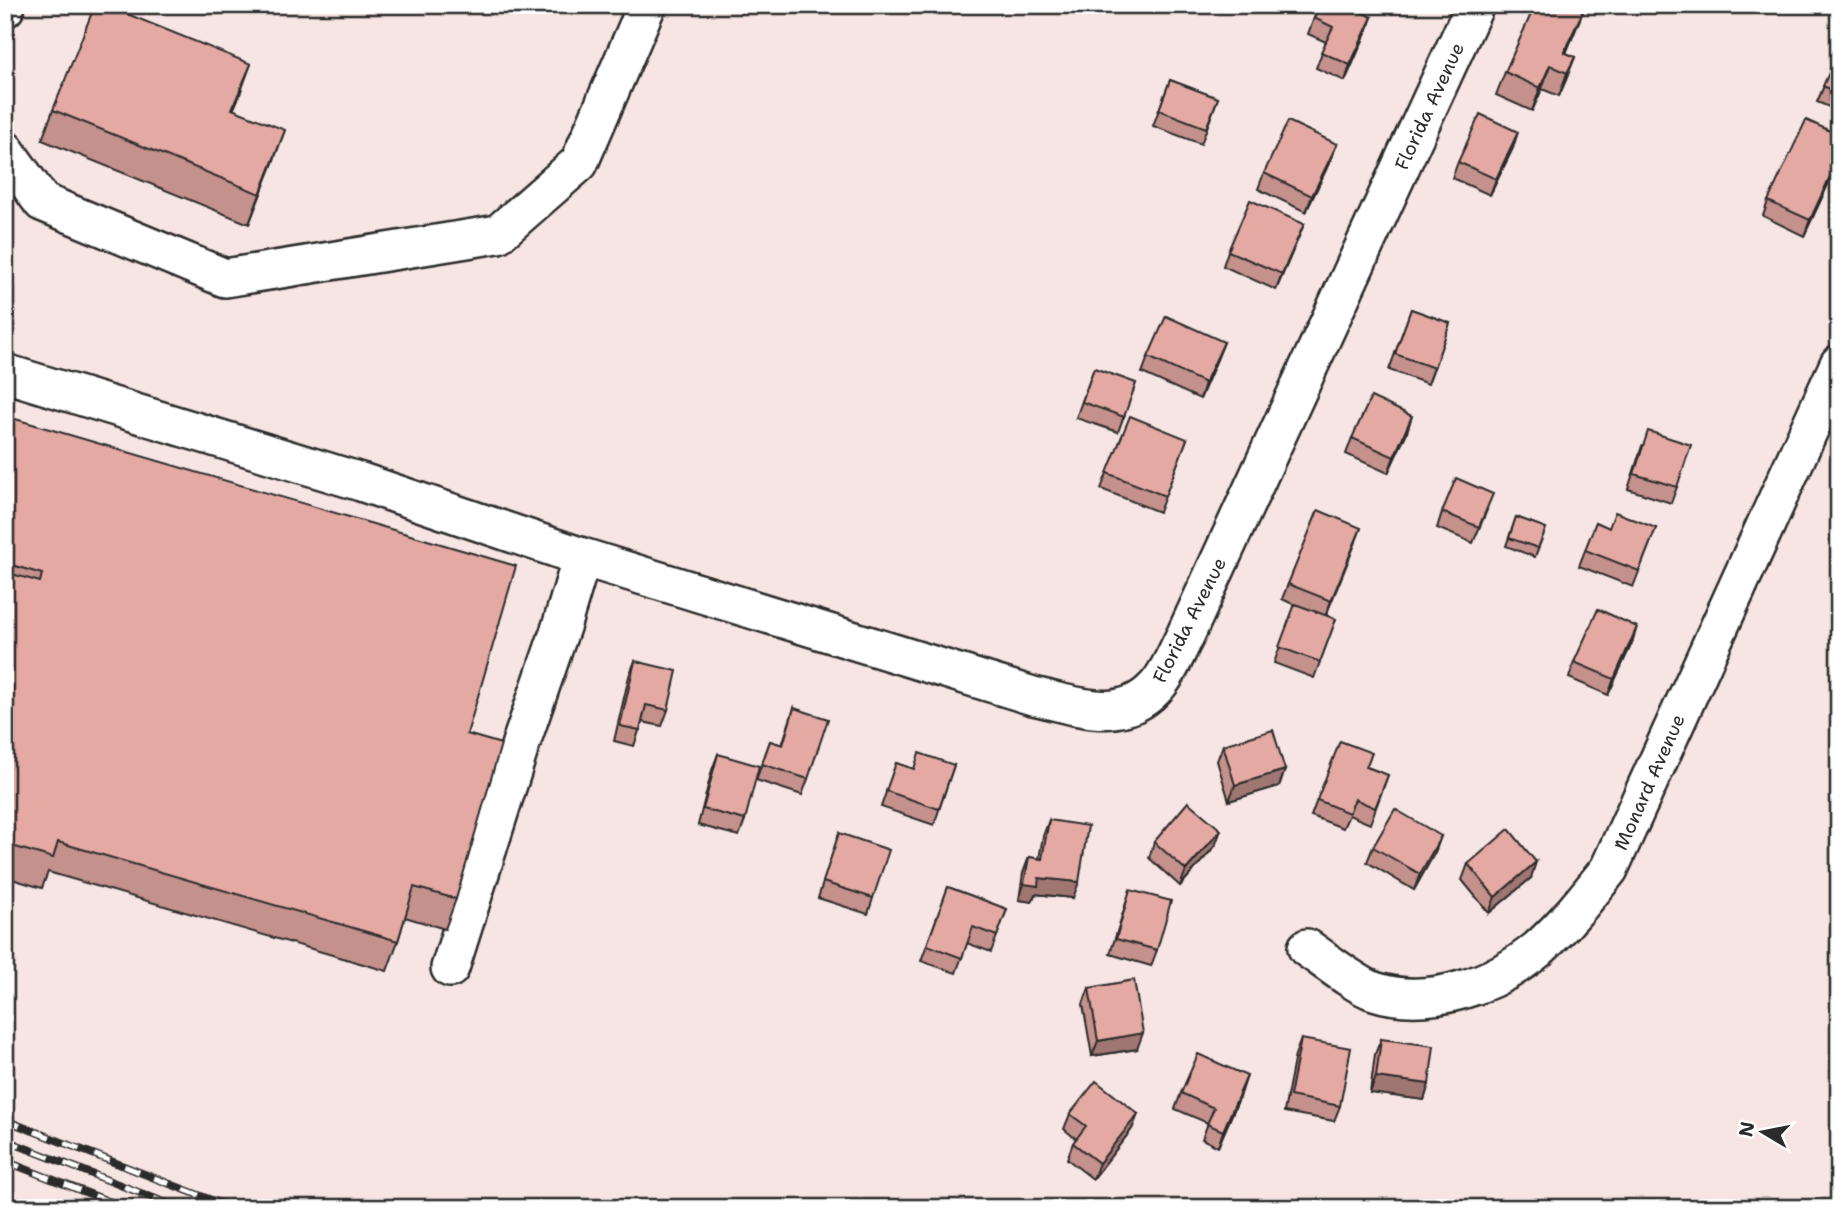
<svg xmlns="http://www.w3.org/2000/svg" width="1844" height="1213" viewBox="0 0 1844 1213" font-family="'Shantell Sans',sans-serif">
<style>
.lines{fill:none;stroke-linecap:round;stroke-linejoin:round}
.minor-casing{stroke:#2b2b2b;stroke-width:42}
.minor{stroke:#fff;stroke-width:37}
.rail-casing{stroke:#2b2b2b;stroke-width:8}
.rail{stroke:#fff;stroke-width:5;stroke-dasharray:16;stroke-linecap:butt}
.wall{fill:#c4918c;stroke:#2b2b2b;stroke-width:2}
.shaded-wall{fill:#a07672;stroke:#2b2b2b;stroke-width:2}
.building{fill:#e4a9a3;stroke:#2b2b2b;stroke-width:2}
.labels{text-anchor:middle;stroke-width:6;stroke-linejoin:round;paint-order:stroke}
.street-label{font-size:19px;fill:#2b2b2b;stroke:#fff}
</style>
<rect width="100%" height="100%" fill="#f7e5e3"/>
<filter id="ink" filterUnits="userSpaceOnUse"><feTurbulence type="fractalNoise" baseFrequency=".0143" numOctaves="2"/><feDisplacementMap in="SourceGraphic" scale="14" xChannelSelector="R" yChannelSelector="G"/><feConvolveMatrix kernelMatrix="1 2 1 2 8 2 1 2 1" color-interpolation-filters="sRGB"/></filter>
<g filter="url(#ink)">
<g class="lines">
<g class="minor-casing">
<g id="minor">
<polyline points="5,8 6,5"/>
<polyline points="5,150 42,202 225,278 498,234 579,163 647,5"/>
<path d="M5,373L361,482L582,557L1033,696C1075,705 1121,725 1155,688C1168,675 1176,653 1185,636L1475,5"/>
<path d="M1307,948C1325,960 1356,985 1374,991C1429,1009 1495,985 1538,949C1565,925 1587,897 1609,869L1839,364"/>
<polyline points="450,968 522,740 562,624 582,557"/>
</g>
</g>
<use href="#minor" class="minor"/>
<g class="rail-casing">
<g id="rail">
<polyline points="5,1120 232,1208"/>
<polyline points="5,1140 179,1208"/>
<polyline points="5,1161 126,1208"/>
</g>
</g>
<use href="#rail" class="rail"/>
</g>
<g class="wall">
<polygon points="1583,11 1566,53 1575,57 1559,96 1542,89 1532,111 1496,95 1505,72"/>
<polygon points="1372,17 1366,33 1345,81 1316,68 1326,42 1308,34 1314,18"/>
<polygon points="1839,51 1839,111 1817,102"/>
<polygon points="1170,80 1218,98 1201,144 1153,126"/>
<polygon points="240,94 233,110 274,160 249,224 42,140 53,110"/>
<polygon points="1337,144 1331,159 1306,212 1258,189 1264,173"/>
<polygon points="1513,148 1490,195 1452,178 1458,162"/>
<polygon points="1839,161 1804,236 1763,216 1768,201"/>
<polygon points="1304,224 1276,290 1223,266 1228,251"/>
<polygon points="1411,309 1450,323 1428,384 1389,370"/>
<polygon points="1224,342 1200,399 1142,373 1148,357"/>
<polygon points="1094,368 1136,383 1118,432 1076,418"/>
<polygon points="5,416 467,734 456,899 445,929 405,917 398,941 387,971 48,872 42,888 5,877"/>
<polygon points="1407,432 1388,473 1346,454 1352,438"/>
<polygon points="1187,439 1159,512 1101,489 1107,473"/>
<polygon points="1642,446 1677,487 1671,503 1628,489"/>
<polygon points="1487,510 1473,543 1437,528 1442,512"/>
<polygon points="1516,517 1546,528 1535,557 1506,546"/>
<polygon points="1596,522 1609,528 1656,528 1633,587 1579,566"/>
<polygon points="1355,544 1326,615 1336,619 1314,678 1274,663 1295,605 1282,599 1288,584"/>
<polygon points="1632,643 1608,695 1569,678 1574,662"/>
<polygon points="635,661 668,710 662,726 642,722 634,746 614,741 629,676"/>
<polygon points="794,708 808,779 802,795 756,780 770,741 782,745"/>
<polygon points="1223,745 1285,770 1279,786 1229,801 1217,761"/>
<polygon points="718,754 745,820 739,836 698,825 712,770"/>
<polygon points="896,763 913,769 954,765 934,825 881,807"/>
<polygon points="1367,767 1388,775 1370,824 1349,815 1343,828 1311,816 1317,800"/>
<polygon points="1049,820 1073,898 1035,894 1032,902 1019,900 1023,873 1029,857 1039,859 1043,836"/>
<polygon points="839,833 873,898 868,914 818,898"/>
<polygon points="1441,836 1435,852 1414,890 1367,862 1373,847"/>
<polygon points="1154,842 1215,846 1180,886 1149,858"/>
<polygon points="1468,864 1531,878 1489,913 1462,880"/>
<polygon points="948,887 1007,909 991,952 967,943 956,973 921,961"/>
<polygon points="1130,890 1157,950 1151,966 1110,954"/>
<polygon points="1089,988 1137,1049 1092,1056 1083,1004"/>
<polygon points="1301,1039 1340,1106 1334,1121 1284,1112 1295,1055"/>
<polygon points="1381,1039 1429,1084 1424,1100 1370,1093 1375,1054"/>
<polygon points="1242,1091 1218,1147 1202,1139 1208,1123 1175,1109 1181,1093"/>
<polygon points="1070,1114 1138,1114 1132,1129 1093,1179 1067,1159 1073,1143 1076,1139 1064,1129"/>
</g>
<g class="shaded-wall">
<polygon points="1583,11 1574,34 1559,69 1564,52"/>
<polygon points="1372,17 1366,33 1345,81 1350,65"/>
<polygon points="1575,57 1566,80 1559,96 1567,73"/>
<polygon points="251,64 240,94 221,139 232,109"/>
<polygon points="1550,65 1542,89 1532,111 1540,88"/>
<polygon points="285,130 274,160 249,224 260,194"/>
<polygon points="1518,132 1513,148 1490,195 1496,179"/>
<polygon points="1337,144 1331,159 1306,212 1312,196"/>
<polygon points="1839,157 1839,161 1804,236 1810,220"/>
<polygon points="1304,224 1298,239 1276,290 1282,274"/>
<polygon points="1224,342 1218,357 1200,399 1205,383"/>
<polygon points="1412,416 1407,432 1388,473 1394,457"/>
<polygon points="1361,528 1355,544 1325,617 1331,601"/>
<polygon points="1637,627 1632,643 1608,695 1614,679"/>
<polygon points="1285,770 1279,786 1229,801 1235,785"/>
<polygon points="1221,830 1215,846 1180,886 1186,870"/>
<polygon points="1441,836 1435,852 1414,890 1420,874"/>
<polygon points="1536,862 1531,878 1489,913 1495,897"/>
<polygon points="1039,878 1079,882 1073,898 1035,894 1032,902 1019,900 1024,884"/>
<polygon points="1143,1033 1137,1049 1092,1056 1098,1041"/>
<polygon points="1247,1076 1242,1091 1218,1147 1223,1131"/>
<polygon points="1376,1077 1429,1084 1424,1100 1370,1093"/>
<polygon points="1138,1114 1132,1129 1093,1179 1099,1163"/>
</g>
<g class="building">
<polygon points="95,5 105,5 251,64 232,109 285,130 260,194 53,110"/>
<polygon points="1320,5 1346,5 1372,17 1350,65 1321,52 1333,27 1314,18"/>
<polygon points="1535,5 1571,5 1583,11 1564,52 1575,57 1567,73 1550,65 1540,88 1505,72"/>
<polygon points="1839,51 1839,93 1823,86"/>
<polygon points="1170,80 1218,98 1206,128 1159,110"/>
<polygon points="1480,114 1518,132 1496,179 1458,162"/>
<polygon points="1806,120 1839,135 1839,157 1810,220 1768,201"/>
<polygon points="1288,121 1337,144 1312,196 1264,173"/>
<polygon points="1250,200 1304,224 1282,274 1228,251"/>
<polygon points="1411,309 1450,323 1434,368 1395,354"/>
<polygon points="1166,316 1224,342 1205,383 1148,357"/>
<polygon points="1094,368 1136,383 1124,417 1082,402"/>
<polygon points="1371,397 1412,416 1394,457 1352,438"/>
<polygon points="5,416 516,566 467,734 501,744 456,899 414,887 398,941 58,842 53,858 5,844 5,827 7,820 5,819 5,572 40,582 42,574 5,563"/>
<polygon points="1130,416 1187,439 1165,496 1107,473"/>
<polygon points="1648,431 1691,445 1677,487 1634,474"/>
<polygon points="1456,478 1493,494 1479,527 1442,512"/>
<polygon points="1318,510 1361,528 1331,601 1288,584"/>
<polygon points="1615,512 1656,528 1639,571 1585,550 1596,522 1609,528"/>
<polygon points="1516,517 1546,528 1538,548 1509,538"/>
<polygon points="1295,604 1336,619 1320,662 1279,647"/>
<polygon points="1598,609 1637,627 1614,679 1574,662"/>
<polygon points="635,661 677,671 668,710 646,705 640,730 620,726"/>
<polygon points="794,708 828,719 808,779 762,764 770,741 783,745"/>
<polygon points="1273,730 1285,770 1235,785 1223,745"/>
<polygon points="1340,741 1372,753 1366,767 1388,775 1375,808 1355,799 1349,813 1317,800"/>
<polygon points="919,753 954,765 939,809 886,791 896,763 914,769"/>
<polygon points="718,754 759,766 745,820 703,809"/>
<polygon points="1188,802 1221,830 1186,870 1154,842"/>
<polygon points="1395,809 1441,836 1420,874 1373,847"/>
<polygon points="1049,820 1088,826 1079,882 1039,878 1038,886 1024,884 1029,857 1042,859"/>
<polygon points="1509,829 1536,862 1495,897 1468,864"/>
<polygon points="839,833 889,850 873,898 823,882"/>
<polygon points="948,887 1007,909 997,936 973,927 962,958 927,945"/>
<polygon points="1130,890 1171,901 1157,950 1116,939"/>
<polygon points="1134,980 1143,1033 1098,1041 1089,988"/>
<polygon points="1301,1039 1351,1048 1340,1106 1290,1096"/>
<polygon points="1381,1039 1434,1046 1429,1084 1376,1077"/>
<polygon points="1198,1054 1247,1076 1223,1131 1207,1124 1214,1108 1181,1093"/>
<polygon points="1096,1081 1138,1114 1099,1163 1073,1143 1086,1126 1070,1114"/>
</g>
</g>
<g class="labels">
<g class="street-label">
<text transform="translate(1429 106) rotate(-65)" y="7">Florida Avenue</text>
<text transform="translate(1189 620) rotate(-63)" y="7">Florida Avenue</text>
<text transform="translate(1649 782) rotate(-66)" y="7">Monard Avenue</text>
</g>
</g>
<rect width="1844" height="1213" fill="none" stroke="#fff" stroke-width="28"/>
<rect x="14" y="14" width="1816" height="1185" fill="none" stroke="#2b2b2b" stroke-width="2.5" filter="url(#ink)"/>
<g transform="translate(1763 1132) rotate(280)" stroke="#ffffff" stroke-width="5" paint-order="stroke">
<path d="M0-5L12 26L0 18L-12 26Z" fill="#2b2b2b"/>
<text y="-10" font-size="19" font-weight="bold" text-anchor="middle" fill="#2b2b2b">N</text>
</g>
</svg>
